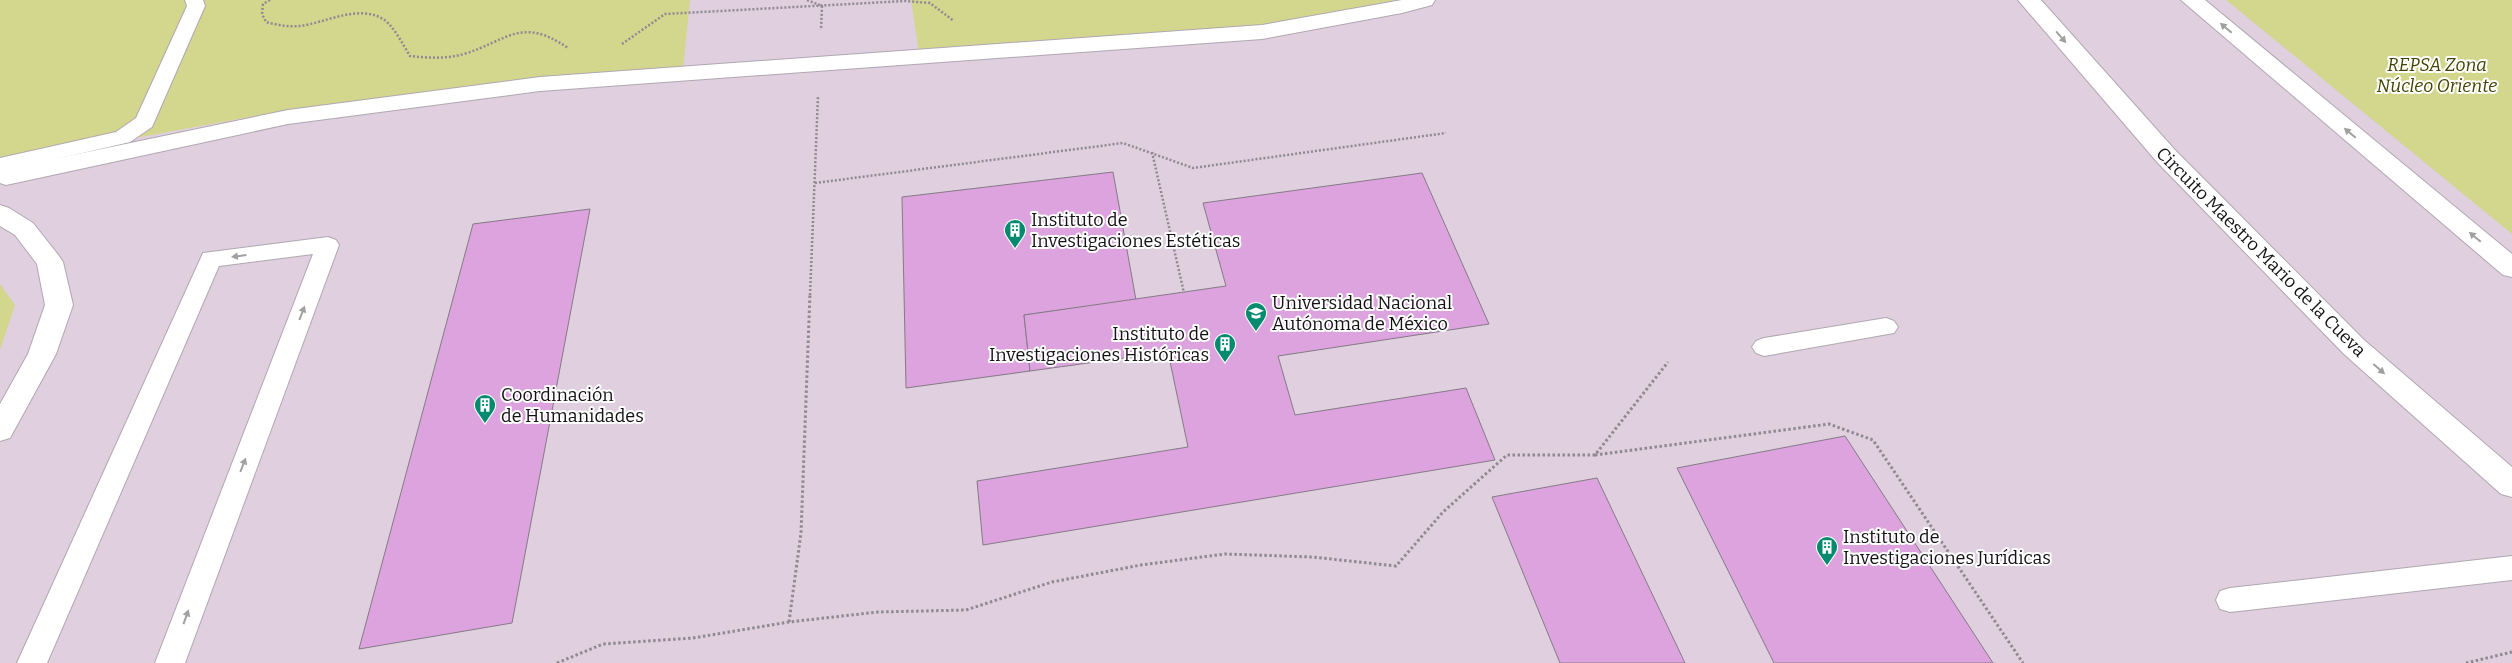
<svg xmlns="http://www.w3.org/2000/svg" width="2512" height="663" viewBox="0 0 2512 663" font-family="Bitter,serif">
<style>
.built{fill:#dfcfdf}
.green{fill:#d3d78e}
.building{fill:#dca3de;stroke:#847b85}
.lines{fill:none;stroke-linecap:round;stroke-linejoin:round}
.service-casing{stroke:#b0a7b1;stroke-width:2}
.pedestrian-casing{stroke:#b0a7b1;stroke-width:2}
.tertiary-casing{stroke:#b0a7b1;stroke-width:2}
.path-far1{stroke:#918991;stroke-width:2.5;stroke-dasharray:2 2;stroke-linecap:butt}
.path{stroke:#918991;stroke-width:3;stroke-dasharray:2.5 2.5;stroke-linecap:butt}
.service{fill:#fff;fill-rule:evenodd}
.pedestrian{fill:#fff;fill-rule:evenodd}
.tertiary{fill:#fff;fill-rule:evenodd}
.oneway{fill:#a1a0a1}
.labels{text-anchor:middle;stroke-width:4;stroke-linejoin:round;paint-order:stroke}
.park-label{font-size:18px;font-style:italic;fill:#424301;stroke:#fff}
.poi-label{font-size:18px;fill:#141114;stroke:#fff;text-anchor:start}
.street-label{font-size:18px;fill:#141114;stroke:#fff}
</style>
<rect width="100%" height="100%" fill="#e6dce6"/>
<rect class="built" x="0" y="0" width="2512" height="663"/>
<g class="green">
<polygon points="0,0 690,0 683,70 547,78 287,110 0,163"/>
<polygon points="911,0 1396,0 1259,29 919,53"/>
<polygon points="2226,0 2512,0 2512,234"/>
<polygon points="0,284 15,305 0,350"/>
</g>
<g class="building">
<polygon points="1113,172 1136,300 1024,315 1030,371 906,388 902,197"/>
<polygon points="1422,173 1489,324 1278,356 1295,415 1466,388 1495,460 983,545 977,481 1188,447 1168,352 1030,371 1024,315 1226,286 1203,203"/>
<polygon points="590,209 512,623 359,649 473,224"/>
<polygon points="1845,436 1993,663 1774,663 1677,468"/>
<polygon points="1597,478 1685,663 1560,663 1492,497"/>
</g>
<g class="lines">
<g class="service-casing">
<g id="service">
<polygon points="185,0 203,0 205,6 152,127 130,142 0,172 0,158 116,132 136,118 187,6"/>
<polygon points="328,237 336,240 339,245 185,663 155,663 313,254 219,266 47,663 17,663 203,253"/>
<polygon points="1886,318 1894,321 1898,327 1894,333 1764,356 1756,353 1752,347 1756,341 1764,338"/>
<polygon points="2512,556 2512,580 2230,612 2220,609 2216,600 2220,591 2230,588"/>
</g>
</g>
<g class="pedestrian-casing">
<polygon id="pedestrian" points="1402,0 1435,0 1432,5 1402,13 1262,39 540,91 288,124 6,185 0,183 0,171 6,169 288,110 540,77 1262,25"/>
</g>
<g class="tertiary-casing">
<g id="tertiary">
<polygon points="2018,0 2041,0 2175,150 2364,340 2512,467 2512,497 2501,494 2344,354 2157,162"/>
<polygon points="2181,0 2205,0 2512,254 2512,277 2503,275"/>
<polygon points="0,205 9,208 33,223 59,256 63,262 73,305 56,354 10,438 0,441 0,404 28,354 45,305 37,264 15,235 0,226"/>
</g>
</g>
<g class="path-far1">
<path d="M270,0L263,4L262,14L266,22C277,25 289,27 300,26C325,23 358,4 383,19C394,26 403,45 410,56C428,58 446,59 464,54C509,40 521,16 568,48"/>
<polyline points="807,0 822,6 821,30"/>
<polyline points="622,44 665,14 905,1 930,3 954,21"/>
<polyline points="1152,152 1184,293"/>
<polyline points="815,183 1123,143 1193,168 1446,133"/>
<polyline points="810,295 818,96"/>
</g>
<g class="path">
<polyline points="1595,455 1829,424 1873,440 2023,663"/>
<polyline points="789,622 801,533 810,293"/>
<polyline points="557,663 603,644 693,638 789,622 878,612 966,610 1052,582 1141,565 1225,554 1312,557 1396,566 1443,512 1507,455 1595,455 1668,362"/>
<polyline points="2466,663 2512,652"/>
</g>
<use href="#service" class="service"/>
<use href="#pedestrian" class="pedestrian"/>
<use href="#tertiary" class="tertiary"/>
</g>
<defs><path id="oneway-solid" d="M-6-.8H1V-3.2L6.5 0L1 3.2V.8H-6Z" transform="scale(1.25)"/></defs>
<g class="oneway">
<use href="#oneway-solid" transform="translate(2226 28) rotate(-140)"/>
<use href="#oneway-solid" transform="translate(2061 37) rotate(49)"/>
<use href="#oneway-solid" transform="translate(2350 133) rotate(-140)"/>
<use href="#oneway-solid" transform="translate(2475 237) rotate(-140)"/>
<use href="#oneway-solid" transform="translate(239 256) rotate(173)"/>
<use href="#oneway-solid" transform="translate(302 313) rotate(-69)"/>
<use href="#oneway-solid" transform="translate(2379 369) rotate(41)"/>
<use href="#oneway-solid" transform="translate(243 465) rotate(-69)"/>
<use href="#oneway-solid" transform="translate(186 617) rotate(-70)"/>
</g>
<defs>
<g id="building-pin" transform="scale(1.125)"><path d="M0 17L-7.5 6A9.5 9.5 0 1 1 7.5 6Z" fill="#048a6f" stroke="#fff"/><path d="M-4-6H4V6H1V3H-1V6H-4ZM-2.5-4.3h1.7v1.8h-1.7ZM.8-4.3h1.7v1.8H.8ZM-2.5-1h1.7V.8h-1.7ZM.8-1h1.7V.8H.8Z" fill="#fff"/></g>
<g id="university-pin" transform="scale(1.125)"><path d="M0 17L-7.5 6A9.5 9.5 0 1 1 7.5 6Z" fill="#048a6f" stroke="#fff"/><path d="M0-5L7-2L0 1L-7-2ZM-4 1L0 2.5L4 1V4Q0 6-4 4Z" fill="#fff"/></g>
</defs>
<g fill-rule="evenodd">
<use href="#building-pin" x="1015" y="230"/>
<use href="#university-pin" x="1256" y="313"/>
<use href="#building-pin" x="1225" y="344"/>
<use href="#building-pin" x="485" y="405"/>
<use href="#building-pin" x="1827" y="547"/>
</g>
<g class="labels">
<g class="park-label">
<text x="2437" y="71">REPSA Zona<tspan x="2437" dy="21">Núcleo Oriente</tspan></text>
</g>
<g class="poi-label">
<text x="1031" y="226">Instituto de<tspan x="1031" dy="21">Investigaciones Estéticas</tspan></text>
<text x="1272" y="309">Universidad Nacional<tspan x="1272" dy="21">Autónoma de México</tspan></text>
<text x="1209" y="340" text-anchor="end">Instituto de<tspan x="1209" dy="21">Investigaciones Históricas</tspan></text>
<text x="501" y="401">Coordinación<tspan x="501" dy="21">de Humanidades</tspan></text>
<text x="1843" y="543">Instituto de<tspan x="1843" dy="21">Investigaciones Jurídicas</tspan></text>
</g>
<g class="street-label">
<text transform="translate(2261 252) rotate(45)" y="6">Circuito Maestro Mario de la Cueva</text>
</g>
</g>
</svg>
